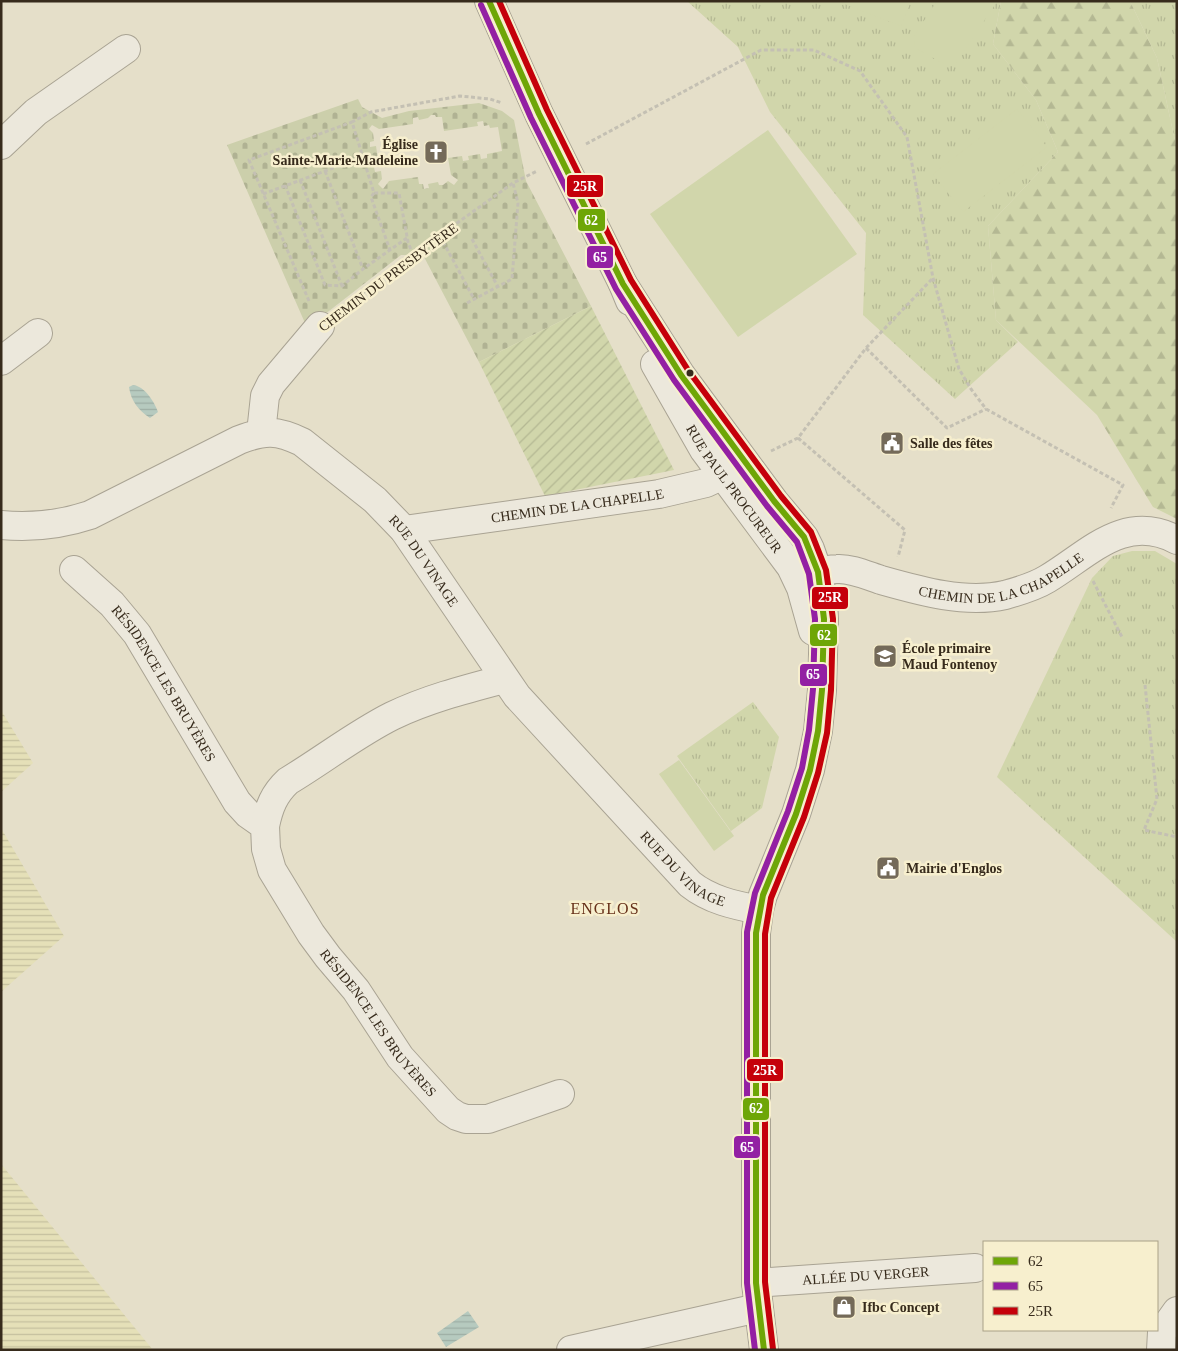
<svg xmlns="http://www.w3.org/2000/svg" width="1178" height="1351" viewBox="0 0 1178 1351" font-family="Georgia,serif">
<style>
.farmland{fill:url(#farmland-rules)}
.grass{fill:url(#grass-tufts)}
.forest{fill:url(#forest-firs)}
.cemetery{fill:url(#cemetery-stones);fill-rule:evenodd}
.garden{fill:url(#garden-furrows)}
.pitch{fill:#d1d6ab}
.water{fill:url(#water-rules)}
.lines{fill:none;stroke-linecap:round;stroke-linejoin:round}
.minor-casing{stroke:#a9a393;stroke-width:30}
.path{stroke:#c4c0b3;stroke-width:3;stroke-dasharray:4 2.5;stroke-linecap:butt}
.minor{stroke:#ece8dc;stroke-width:28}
.bus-1-casing{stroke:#f7efce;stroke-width:10}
.bus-2-casing{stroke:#f7efce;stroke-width:10}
.bus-3-casing{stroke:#f7efce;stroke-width:10}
.bus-1{stroke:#6ea607;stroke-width:6}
.bus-2{stroke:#9320a3;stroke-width:6}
.bus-3{stroke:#c5000a;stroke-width:6}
.bus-dot{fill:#372b1c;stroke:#f7efce;stroke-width:2}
.labels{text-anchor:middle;stroke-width:5;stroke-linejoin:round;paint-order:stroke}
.poi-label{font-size:14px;font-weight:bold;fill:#372b1c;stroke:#f7efce;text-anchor:start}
.street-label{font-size:14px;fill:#372b1c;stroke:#f7efce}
.quarter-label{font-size:16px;letter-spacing:1px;fill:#663019;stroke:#f7efce}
.line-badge{stroke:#f7efce;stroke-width:2}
.badge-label{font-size:14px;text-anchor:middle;font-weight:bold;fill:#fff}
</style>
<defs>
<pattern id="farmland-rules" width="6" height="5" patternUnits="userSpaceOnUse" patternTransform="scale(1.25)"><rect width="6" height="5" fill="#e5e0b8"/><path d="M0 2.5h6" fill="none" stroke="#c5c09e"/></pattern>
<pattern id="grass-tufts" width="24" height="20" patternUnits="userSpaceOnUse" patternTransform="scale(1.25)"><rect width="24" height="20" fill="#d1d6ab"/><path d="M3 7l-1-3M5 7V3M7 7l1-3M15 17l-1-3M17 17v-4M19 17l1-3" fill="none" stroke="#b4b893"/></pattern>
<pattern id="forest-firs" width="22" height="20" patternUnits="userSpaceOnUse" patternTransform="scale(1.25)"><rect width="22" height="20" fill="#d1d6ab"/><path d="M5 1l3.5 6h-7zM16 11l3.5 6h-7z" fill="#b4b893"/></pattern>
<pattern id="cemetery-stones" width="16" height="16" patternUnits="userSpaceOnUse" patternTransform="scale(1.25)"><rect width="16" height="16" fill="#cccfab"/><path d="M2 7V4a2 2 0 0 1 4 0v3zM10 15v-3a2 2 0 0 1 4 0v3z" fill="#b0b293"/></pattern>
<pattern id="garden-furrows" width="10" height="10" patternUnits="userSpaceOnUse" patternTransform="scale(1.25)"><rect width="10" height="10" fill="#d1d6ab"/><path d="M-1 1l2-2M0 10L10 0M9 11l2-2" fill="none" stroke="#b4b893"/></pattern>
<pattern id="water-rules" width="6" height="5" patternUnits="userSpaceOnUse" patternTransform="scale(1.25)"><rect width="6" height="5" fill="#b6cabf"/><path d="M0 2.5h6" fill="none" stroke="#9daea4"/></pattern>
</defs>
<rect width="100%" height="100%" fill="#e5dfc9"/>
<g class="farmland">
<polygon points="1,710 33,763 1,792"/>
<polygon points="1,828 64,936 1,992"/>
<polygon points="1,1164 153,1350 1,1350"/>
</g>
<g class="grass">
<polygon points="687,1 1001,1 993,44 1036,100 1058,152 988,226 996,320 1018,342 955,399 863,315 866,233 770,112 738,47"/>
<polygon points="1130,1 1177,1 1177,150 1157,58"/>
<polygon points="1132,551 1155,551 1177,564 1177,942 997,777 1092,578 1113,556"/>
<polygon points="753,702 779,737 762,808 731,831 677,756"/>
</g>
<polygon class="forest" points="1001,1 1130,1 1157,58 1177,150 1177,519 1153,507 1097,415 996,320 988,226 1058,152 1036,100 993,44"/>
<path class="cemetery" d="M358,99L362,107L382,118L409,111L479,103L502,111L514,120L526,181L591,306L479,362L423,255H401L320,318L305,323L227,145ZM431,115H435L436,117H442L444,131L478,126L477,122L483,121L484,126L489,125L490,128L498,127L502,151L487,154V158L481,159L480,154L468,156L469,160L463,161L462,156L448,158L451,175L458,180L454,185L448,181L443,185H439L438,182L428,184L429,188L424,189L423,184H419L418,177L389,181L383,189L378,184L382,179L381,171L375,172L374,167L379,166L376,146L370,147V142L374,141L373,133L369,129L372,125L379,129L413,124V118L418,117L419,120L428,118Z"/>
<polygon class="garden" points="591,306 674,470 545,496 479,362"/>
<g class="pitch">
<polygon points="837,1 911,1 901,26"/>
<polygon points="937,1 995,1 996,3 955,65 946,65 915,48 914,36"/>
<polygon points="1017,109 1047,147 963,212 933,174"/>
<polygon points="768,130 857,254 738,337 650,214"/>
<polygon points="679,760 734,836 714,851 659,774"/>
</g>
<g class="water">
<path d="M133,385C144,386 154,401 158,412L150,418C138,410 131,401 129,387Z"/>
<polygon points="468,1311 479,1327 446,1347 437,1333"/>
</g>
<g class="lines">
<g class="minor-casing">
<g id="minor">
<polyline points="489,1 539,114 623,284 630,301"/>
<polyline points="1,145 36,112 126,49"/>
<polyline points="623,284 681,375 774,501 804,537 810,549 818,572 823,602 824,619 822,690 818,731 810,770 796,814 763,895 759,910 756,933 756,1283 764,1350"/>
<polyline points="1,361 38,333"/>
<path id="s1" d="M655,364L704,450L791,567L801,588L813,631"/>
<polyline points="261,433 265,396 271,384 320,326"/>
<path id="s2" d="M1,525C33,528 60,525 90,515L239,440C265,430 277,430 302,442L375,500L404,530L517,696L690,884C710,900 734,905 759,910"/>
<path id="s3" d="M404,530L659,494L706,483L738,468"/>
<path id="s4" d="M74,570L112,604L137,634L237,802L248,814L265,826L266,849L272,870L311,934L328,957L356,990L400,1057L448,1110L457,1116L466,1119H488L560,1094"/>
<path id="s5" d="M818,572C825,571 831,569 837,569C852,568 868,576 881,580C920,591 965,604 1005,595C1019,591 1034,587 1047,579C1089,554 1124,512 1177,540"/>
<path d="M265,826C269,807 274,794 288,781C323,760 356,734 392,716C427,699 466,689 504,679"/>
<path id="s6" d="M756,1283L975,1268"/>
<polyline points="571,1350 758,1308"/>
<polyline points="1161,1350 1162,1332 1177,1311"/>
</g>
</g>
<g class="path">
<polyline points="586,144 761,50 814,50 860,71 907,137 933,278 959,369 971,389 986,409 1123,485 1111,508"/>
<polyline points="325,171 363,269"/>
<polyline points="300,180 342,286"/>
<polyline points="285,185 325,285 342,286 363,269 407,238"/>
<polyline points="374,193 371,197 390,250"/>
<polyline points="263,194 363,157"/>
<polyline points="440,236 474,299"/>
<polyline points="472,239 498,287"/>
<polyline points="413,255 408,242 399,193 374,193 352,122 371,112 460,96 490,99 502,103"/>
<polyline points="309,301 249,160 352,122"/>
<polyline points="467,303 512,279 518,203 513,183"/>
<polyline points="342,309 411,256 513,183 537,171"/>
<polyline points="866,348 947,428 986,409"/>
<polyline points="798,438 905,530 898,557"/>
<polyline points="771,451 798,438 866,348 932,279"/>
<polyline points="1093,581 1122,637"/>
<polyline points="1145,685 1157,799 1144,830 1177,837"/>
</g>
<use href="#minor" class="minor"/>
<g class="bus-1-casing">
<polyline id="bus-1" points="489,1 539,114 623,284 681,375 774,501 804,537 818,572 824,619 822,690 818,731 810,770 796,814 763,895 756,933 756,1283 764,1350"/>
</g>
<g class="bus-2-casing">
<polyline id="bus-2" points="481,5 531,118 616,289 674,380 767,506 797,542 809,574 815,619 813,689 809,730 802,768 788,811 755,893 747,932 747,1283 755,1350"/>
</g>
<g class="bus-3-casing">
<polyline id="bus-3" points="499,1 547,110 631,280 688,370 781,496 811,532 826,570 833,619 831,690 827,733 818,773 804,817 771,898 765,934 765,1282 773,1349"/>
</g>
<use href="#bus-1" class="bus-1"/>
<use href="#bus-2" class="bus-2"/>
<use href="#bus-3" class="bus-3"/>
</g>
<defs>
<g id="church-square" transform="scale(1.25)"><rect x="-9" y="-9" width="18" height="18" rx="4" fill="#746a59" stroke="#f7efce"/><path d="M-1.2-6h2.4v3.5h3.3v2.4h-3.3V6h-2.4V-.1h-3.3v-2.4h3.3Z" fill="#fff"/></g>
<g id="civic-square" transform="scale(1.25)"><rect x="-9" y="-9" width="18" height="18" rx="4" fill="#746a59" stroke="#f7efce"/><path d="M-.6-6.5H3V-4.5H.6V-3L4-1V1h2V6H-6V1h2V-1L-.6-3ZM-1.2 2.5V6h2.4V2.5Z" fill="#fff"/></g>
<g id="school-square" transform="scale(1.25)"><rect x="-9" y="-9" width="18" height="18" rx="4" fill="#746a59" stroke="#f7efce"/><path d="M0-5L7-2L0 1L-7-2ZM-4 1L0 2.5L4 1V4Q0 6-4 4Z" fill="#fff"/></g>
<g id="shop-square" transform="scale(1.25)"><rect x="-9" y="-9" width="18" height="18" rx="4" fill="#746a59" stroke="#f7efce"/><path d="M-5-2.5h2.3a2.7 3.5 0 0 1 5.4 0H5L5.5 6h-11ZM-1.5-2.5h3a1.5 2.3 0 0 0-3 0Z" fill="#fff"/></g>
</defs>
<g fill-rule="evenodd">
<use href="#church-square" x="436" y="152"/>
<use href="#civic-square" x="892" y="443"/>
<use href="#school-square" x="885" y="656"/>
<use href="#civic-square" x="888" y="868"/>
<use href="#shop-square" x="844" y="1307"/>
</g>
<circle class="bus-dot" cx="690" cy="373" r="4.5"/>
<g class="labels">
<g class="poi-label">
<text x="418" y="149" text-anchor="end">Église<tspan x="418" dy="16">Sainte-Marie-Madeleine</tspan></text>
<text x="910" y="448">Salle des fêtes</text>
<text x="902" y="653">École primaire<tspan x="902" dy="16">Maud Fontenoy</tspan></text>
<text x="906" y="873">Mairie d'Englos</text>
<text x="862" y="1312">Ifbc Concept</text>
</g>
<g class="street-label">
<text transform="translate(388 277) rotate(-37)" y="5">CHEMIN DU PRESBYTÈRE</text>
<text dy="5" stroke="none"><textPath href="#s1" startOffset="148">RUE PAUL PROCUREUR</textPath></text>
<text dy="5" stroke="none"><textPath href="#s3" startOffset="175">CHEMIN DE LA CHAPELLE</textPath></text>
<text dy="5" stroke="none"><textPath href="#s2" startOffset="494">RUE DU VINAGE</textPath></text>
<text dy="5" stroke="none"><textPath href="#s5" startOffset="191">CHEMIN DE LA CHAPELLE</textPath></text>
<text dy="5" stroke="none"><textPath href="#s4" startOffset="146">RÉSIDENCE LES BRUYÈRES</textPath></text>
<text dy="5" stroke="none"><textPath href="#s2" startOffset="899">RUE DU VINAGE</textPath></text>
<text dy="5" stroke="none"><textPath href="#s4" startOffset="554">RÉSIDENCE LES BRUYÈRES</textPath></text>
<text dy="5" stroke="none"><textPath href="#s6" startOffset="110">ALLÉE DU VERGER</textPath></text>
</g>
<g class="quarter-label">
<text x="605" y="914">ENGLOS</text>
</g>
</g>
<g class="line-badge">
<rect x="566" y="174" width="38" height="24" rx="5" fill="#c5000a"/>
<rect x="577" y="208" width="29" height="24" rx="5" fill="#6ea607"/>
<rect x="586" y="245" width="28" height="24" rx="5" fill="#9320a3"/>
<rect x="811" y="586" width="38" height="24" rx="5" fill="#c5000a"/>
<rect x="809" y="623" width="29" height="24" rx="5" fill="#6ea607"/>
<rect x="799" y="663" width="29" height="24" rx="5" fill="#9320a3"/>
<rect x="746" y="1058" width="38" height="24" rx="5" fill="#c5000a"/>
<rect x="742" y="1097" width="28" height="24" rx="5" fill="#6ea607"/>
<rect x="733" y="1135" width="28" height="24" rx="5" fill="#9320a3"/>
</g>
<g class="badge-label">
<text x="585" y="191">25R</text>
<text x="591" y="225">62</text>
<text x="600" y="262">65</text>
<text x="830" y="602">25R</text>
<text x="824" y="640">62</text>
<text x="813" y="679">65</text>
<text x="765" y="1075">25R</text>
<text x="756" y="1113">62</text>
<text x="747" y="1152">65</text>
</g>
<rect width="1178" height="1351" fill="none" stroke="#372b1c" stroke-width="5"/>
<rect x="983" y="1241" width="175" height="90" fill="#f7efce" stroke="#aaa187"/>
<rect x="993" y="1257" width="25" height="8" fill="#6ea607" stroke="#aaa187"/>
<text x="1028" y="1266" font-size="15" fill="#372b1c">62</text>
<rect x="993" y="1282" width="25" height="8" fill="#9320a3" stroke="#aaa187"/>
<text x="1028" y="1291" font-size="15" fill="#372b1c">65</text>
<rect x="993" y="1307" width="25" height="8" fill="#c5000a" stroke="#aaa187"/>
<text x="1028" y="1316" font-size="15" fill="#372b1c">25R</text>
</svg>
